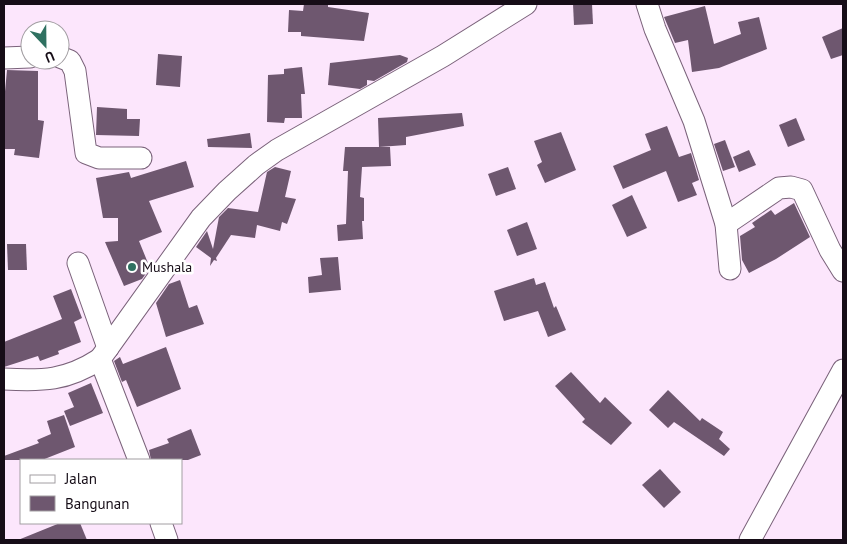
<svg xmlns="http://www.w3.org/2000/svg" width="847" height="544" viewBox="0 0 847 544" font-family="'PT Sans',sans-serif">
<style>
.building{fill:#6e576f}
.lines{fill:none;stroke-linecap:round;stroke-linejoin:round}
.minor-casing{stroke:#7a627a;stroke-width:23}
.minor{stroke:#fff;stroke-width:21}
.poi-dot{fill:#2f7161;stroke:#fff;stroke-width:2}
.labels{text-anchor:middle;stroke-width:5;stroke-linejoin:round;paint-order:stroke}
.poi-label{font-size:14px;fill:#160d17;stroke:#fff;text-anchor:start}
</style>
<rect width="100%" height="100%" fill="#fce6fc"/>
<g class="building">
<polygon points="304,4 328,4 328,7 369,13 364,41 301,36 301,32 288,32 289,10 303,11"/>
<polygon points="573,4 592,4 593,24 574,25"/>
<polygon points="705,6 714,44 741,34 738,22 759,17 767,49 719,68 692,72 688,40 675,43 664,17"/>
<polygon points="843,28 843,55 831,59 822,37"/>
<polygon points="158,54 182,56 180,87 156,85"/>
<polygon points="400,55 408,58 407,62 374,81 367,80 367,85 360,89 328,85 330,63"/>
<polygon points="302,67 305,94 301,94 302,118 285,118 284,123 267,122 268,75 284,74 284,69"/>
<polygon points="7,70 38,71 38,120 44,121 39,158 14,155 15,149 4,149 4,102"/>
<polygon points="97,107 127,109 127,119 140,119 139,136 96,135"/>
<polygon points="462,113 464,126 406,137 406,145 379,147 378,118"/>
<polygon points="796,118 805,140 788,147 779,125"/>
<polygon points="667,126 679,157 691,153 699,180 692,183 697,195 678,202 666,171 623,189 613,166 651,150 645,134"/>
<polygon points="561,132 576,170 545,183 537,165 542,162 534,141"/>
<polygon points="250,133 252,148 208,147 207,139"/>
<polygon points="725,140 735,167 723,171 714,144"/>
<polygon points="345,147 390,147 391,166 362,167 360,197 364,198 364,221 362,221 363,239 338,241 337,225 346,224 348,171 343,171"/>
<polygon points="749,150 756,165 739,172 733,157"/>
<polygon points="186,161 194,187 149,201 162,232 139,241 150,268 142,279 124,286 105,242 118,241 118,218 103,218 96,178 129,172 131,178"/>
<polygon points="275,167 291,171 285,197 296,199 287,224 282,222 280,231 257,225 255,238 231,235 216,258 217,261 214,260 210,266 211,258 196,247 207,231 213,249 219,217 228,208 258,212 267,172"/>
<polygon points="508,167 516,189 496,196 488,174"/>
<polygon points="632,195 647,228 627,237 612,205"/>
<polygon points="794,203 810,237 776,259 749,273 742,260 740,236 755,227 752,223 771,210 775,215"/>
<polygon points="527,222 537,249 517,256 507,230"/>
<polygon points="7,244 26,244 27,270 8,270"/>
<polygon points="338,257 341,290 309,293 308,277 322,275 320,258"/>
<polygon points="534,278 536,285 545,282 554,308 556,306 566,330 548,337 538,311 504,321 494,291"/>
<polygon points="180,280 189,308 197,305 204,324 166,337 156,303 169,284"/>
<polygon points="71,289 82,318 74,322 81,342 58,351 59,354 40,361 38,356 4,367 4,342 62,319 53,296"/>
<polygon points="166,347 181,389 137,407 126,380 122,382 114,361 120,357 123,364"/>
<polygon points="571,372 600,403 605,397 632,423 611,445 582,422 585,419 555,386"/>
<polygon points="91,383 103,413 70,426 64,411 74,407 68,393"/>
<polygon points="668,390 700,421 702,418 723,432 719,439 730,449 724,456 674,422 668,428 649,410"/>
<polygon points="64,415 75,447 42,460 4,460 4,456 39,443 37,440 51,434 47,421"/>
<polygon points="191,429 201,455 188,460 151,460 149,450 169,443 167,439"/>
<polygon points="660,469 681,492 664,508 642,485"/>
<polygon points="60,523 80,523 87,540 18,540"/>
</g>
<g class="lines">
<g class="minor-casing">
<g id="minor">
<polyline points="647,4 655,29 694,121 726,224 730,269"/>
<polyline points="60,57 70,61 75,71 86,153 99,158 141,158"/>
<polyline points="4,58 30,57"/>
<polyline points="726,224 779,188 791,187 802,190 830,250 843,271"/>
<polyline points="78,263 108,348"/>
<path d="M4,379C43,381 66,381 100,359"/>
<polyline points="139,460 100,359 201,218 227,191 256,165 277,150 443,56 526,4"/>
<polyline points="161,523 167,540"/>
<polyline points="750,540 843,370"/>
</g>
</g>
<use href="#minor" class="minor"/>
</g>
<circle class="poi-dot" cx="132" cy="267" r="5"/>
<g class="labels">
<g class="poi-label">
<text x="142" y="272">Mushala</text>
</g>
</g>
<rect width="847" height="544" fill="none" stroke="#160d17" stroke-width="10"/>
<rect x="20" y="459" width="162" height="65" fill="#ffffff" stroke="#a29ea2"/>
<rect x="30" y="475" width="25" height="8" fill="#ffffff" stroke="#a29ea2"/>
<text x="65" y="484" font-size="15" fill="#160d17">Jalan</text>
<rect x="30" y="496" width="25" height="15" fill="#6e576f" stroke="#a29ea2"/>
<text x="65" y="509" font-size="15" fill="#160d17">Bangunan</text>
<g transform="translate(45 45) rotate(158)"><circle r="24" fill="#ffffff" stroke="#a29ea2"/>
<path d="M0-4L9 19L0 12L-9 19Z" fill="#2f7161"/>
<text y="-8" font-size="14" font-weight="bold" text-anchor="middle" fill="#160d17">U</text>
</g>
</svg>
